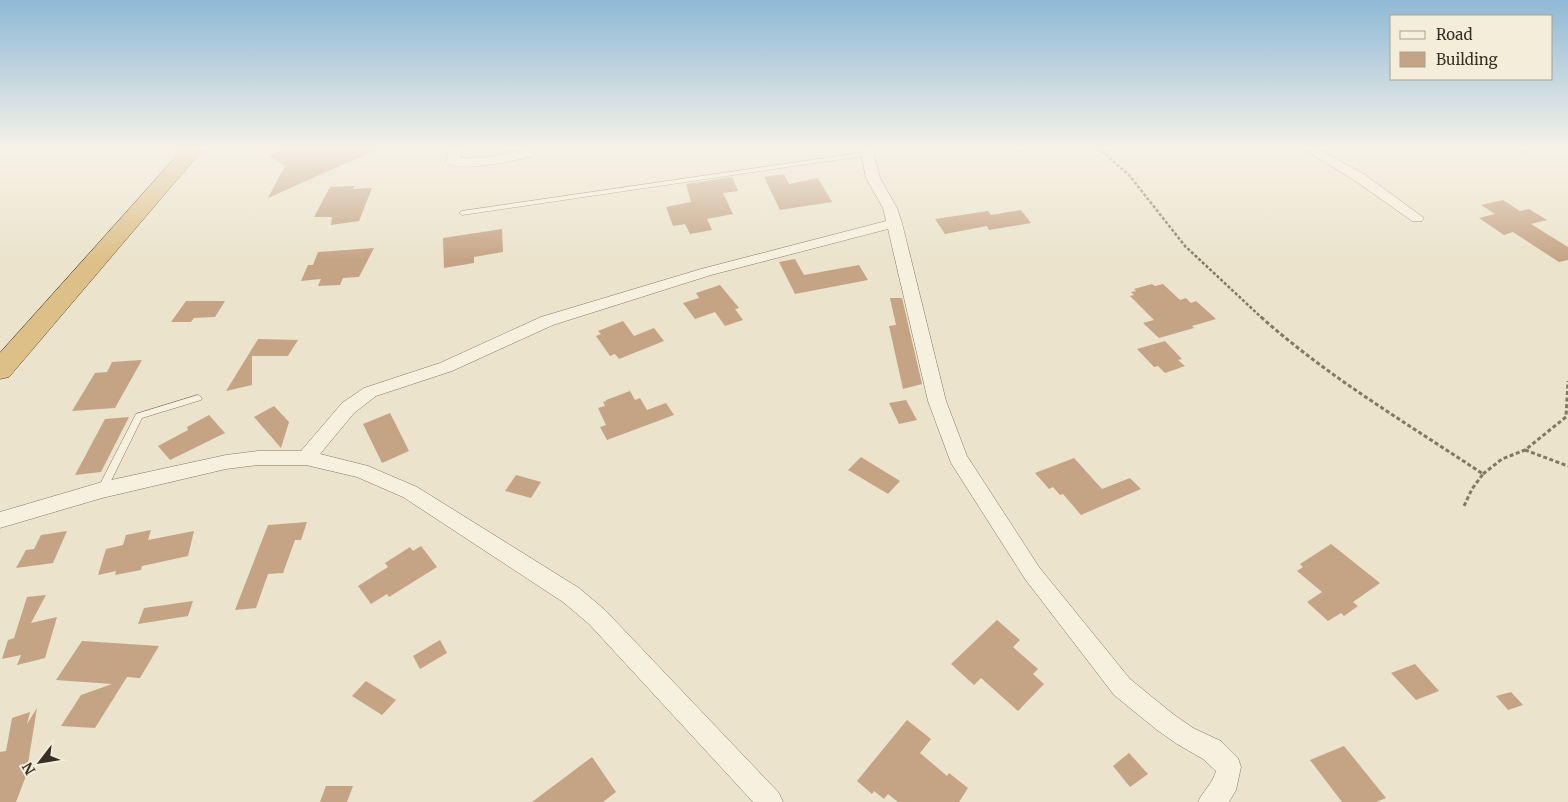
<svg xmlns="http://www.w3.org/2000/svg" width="1568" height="802" viewBox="0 0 1568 802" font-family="Merriweather,serif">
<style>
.building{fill:#c5a485}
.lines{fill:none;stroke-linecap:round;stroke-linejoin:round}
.service-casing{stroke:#867761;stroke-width:1}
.minor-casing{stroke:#867761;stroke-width:1}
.trunk-casing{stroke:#554534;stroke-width:1}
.path-far1{stroke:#867761;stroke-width:2.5;stroke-dasharray:3 2;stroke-linecap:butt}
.path{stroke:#867761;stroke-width:3;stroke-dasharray:4 2.5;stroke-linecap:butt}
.service{fill:#f6f0de;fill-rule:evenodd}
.minor{fill:#f6f0de;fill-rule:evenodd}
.trunk{fill:#dcc088;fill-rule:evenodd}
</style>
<rect width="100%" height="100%" fill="#ebe3cb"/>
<g class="building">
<polygon points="288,148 380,148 268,198 285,166 269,156"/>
<polygon points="784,174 789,184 818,178 832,202 780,210 764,177"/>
<polygon points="732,177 738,191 723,193 733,214 707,219 712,230 690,234 685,224 673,226 666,207 691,202 686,184"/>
<polygon points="355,186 353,189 372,188 359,221 331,225 332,217 314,217 330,187"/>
<polygon points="1503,200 1520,211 1529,209 1547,220 1531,224 1568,247 1568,260 1559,262 1513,232 1504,235 1479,218 1495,214 1481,205"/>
<polygon points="1021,210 1031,223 989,230 987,226 945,234 935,219 988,211 991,215"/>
<polygon points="502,229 503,252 474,257 474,263 444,268 443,238"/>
<polygon points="374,248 359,277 343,278 340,285 318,286 321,279 301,281 308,265 313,265 318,252"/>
<polygon points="795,259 804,275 859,265 868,280 795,294 779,262"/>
<polygon points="1152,284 1155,286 1163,284 1180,300 1186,298 1191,303 1196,301 1216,319 1192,326 1194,328 1159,338 1143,323 1154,320 1130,296 1134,295 1131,292 1136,291 1134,289"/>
<polygon points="720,285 739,308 735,309 743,320 725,326 715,312 695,319 683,303 699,298 696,293"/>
<polygon points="890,298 902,298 922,384 903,389 889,326 896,325"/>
<polygon points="186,301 225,301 215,317 194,318 191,322 171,322"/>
<polygon points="623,321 634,336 654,328 664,341 619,359 615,354 610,356 596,336 601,334 598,331"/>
<polygon points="258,339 298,340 288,356 252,356 252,385 226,391"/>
<polygon points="1165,341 1182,359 1178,360 1185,366 1165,373 1158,366 1154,367 1137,349"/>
<polygon points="142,360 115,408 72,411 95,373 107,372 112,362"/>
<polygon points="630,391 635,400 640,398 647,410 666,403 674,415 607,440 600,427 606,425 598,408 605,406 603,402 606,401 606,400"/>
<polygon points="906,400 917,420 899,424 889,403"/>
<polygon points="274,406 289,422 281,448 254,417"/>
<polygon points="390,413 409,451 382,463 363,424"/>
<polygon points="209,415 225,433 170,460 158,446 188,430 187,427"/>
<polygon points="129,417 101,472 75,475 105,419"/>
<polygon points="861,457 900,481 888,494 848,470"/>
<polygon points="1074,458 1102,489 1130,478 1141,489 1081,515 1063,494 1060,495 1053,487 1049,489 1035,473"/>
<polygon points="516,475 541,482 531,498 505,491"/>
<polygon points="307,522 301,540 295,540 283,573 268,574 256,608 235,610 268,525"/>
<polygon points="151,530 148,540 194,531 188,556 142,566 141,570 115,575 116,571 98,575 106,549 123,545 126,535"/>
<polygon points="67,531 53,563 16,568 26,550 34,549 41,535"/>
<polygon points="1331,544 1380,583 1353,602 1358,606 1344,616 1341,613 1328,621 1307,602 1322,592 1297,571 1303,567 1300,564"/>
<polygon points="421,546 437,567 389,597 387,594 371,604 358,586 388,567 385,563 410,547 413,551"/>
<polygon points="46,595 31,623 57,617 45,658 17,665 21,655 2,659 8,640 14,638 27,597"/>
<polygon points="193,601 188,616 138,624 144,608"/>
<polygon points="997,620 1020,640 1013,647 1038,669 1033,674 1044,684 1018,711 981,678 974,685 951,664"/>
<polygon points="440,640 447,653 420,669 413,656"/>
<polygon points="82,641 159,646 140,678 127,677 95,728 61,726 81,695 112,684 56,680"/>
<polygon points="1415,664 1439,691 1416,700 1391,673"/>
<polygon points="366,681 396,700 382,715 352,696"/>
<polygon points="1511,692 1523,705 1508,710 1496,696"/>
<polygon points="37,708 26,776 16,802 0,802 0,752 6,751 12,718 30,712 27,724"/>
<polygon points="907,720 931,739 920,753 947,776 949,773 968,788 959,802 898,802 888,794 884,799 874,791 872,794 857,781"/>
<polygon points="1344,746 1386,798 1376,802 1342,802 1310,760"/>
<polygon points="1129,753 1148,774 1130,787 1113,766"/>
<polygon points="592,757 616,792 603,802 532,802"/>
<polygon points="326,786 353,786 347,802 320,802"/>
</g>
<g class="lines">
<g class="service-casing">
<g id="service">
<polygon points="867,152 870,154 869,155 462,215 459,213 462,211"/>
<polygon points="198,395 202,398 201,400 142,418 105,493 102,494 99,493 97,490 136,414"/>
</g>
</g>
<g class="minor-casing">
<g id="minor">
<path d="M450,148H462L460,158L489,157L529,149L535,153L533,156C518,160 456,174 446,162Z"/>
<path d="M860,148H872L880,178L897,208L902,223L946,401L967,456L1039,567L1130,679L1173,714L1193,728L1221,741L1238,758L1241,767L1236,790L1229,802H1198C1204,789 1212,785 1216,771L1203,759L1177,744L1157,730L1114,695L1025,579L951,463L928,401L888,229L711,275L553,325L452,371L376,396L354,413L320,454L368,466L417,487L579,588L605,610L779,793L783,802H753L589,624L563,602L403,497L357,477L306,465H258L226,469L102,498L0,528V512L102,482L226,455L258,451H301L342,403L364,388L440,363L541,317L701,269L886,221L883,208L866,178Z"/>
<polygon points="1302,148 1316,148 1364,174 1424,218 1422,221 1412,221 1354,180"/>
</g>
</g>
<g class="trunk-casing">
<polygon id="trunk" points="184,148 204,148 9,377 0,379 0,353"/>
</g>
<polyline class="path-far1" points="1098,148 1129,175 1185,246 1262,318"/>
<g class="path">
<path d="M1261,317C1328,377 1408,424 1483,474L1472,489L1464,506"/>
<polyline points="1525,450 1568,466"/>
<polyline points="1483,474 1502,459 1525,450 1566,417 1568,381"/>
</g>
<use href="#service" class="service"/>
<use href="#minor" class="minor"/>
<use href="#trunk" class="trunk"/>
</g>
<linearGradient id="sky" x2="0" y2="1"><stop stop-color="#8fb9d6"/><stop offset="0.57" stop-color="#f6f2e8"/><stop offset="1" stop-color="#f6f2e8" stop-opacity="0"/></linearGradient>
<rect width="1568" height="260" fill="url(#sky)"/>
<rect x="1390" y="15" width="162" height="65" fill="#f3edda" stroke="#a8a191"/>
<rect x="1400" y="31" width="25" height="8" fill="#f6f0de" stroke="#a8a191"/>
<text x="1436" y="40" font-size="15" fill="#382e23">Road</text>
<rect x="1400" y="52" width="25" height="15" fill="#c5a485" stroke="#a8a191"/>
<text x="1436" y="65" font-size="15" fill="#382e23">Building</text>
<g transform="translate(40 762) rotate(239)" stroke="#f3edda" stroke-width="4" paint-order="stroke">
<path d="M0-4L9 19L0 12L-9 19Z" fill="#382e23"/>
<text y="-8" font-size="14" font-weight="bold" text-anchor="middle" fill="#382e23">N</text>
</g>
</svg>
